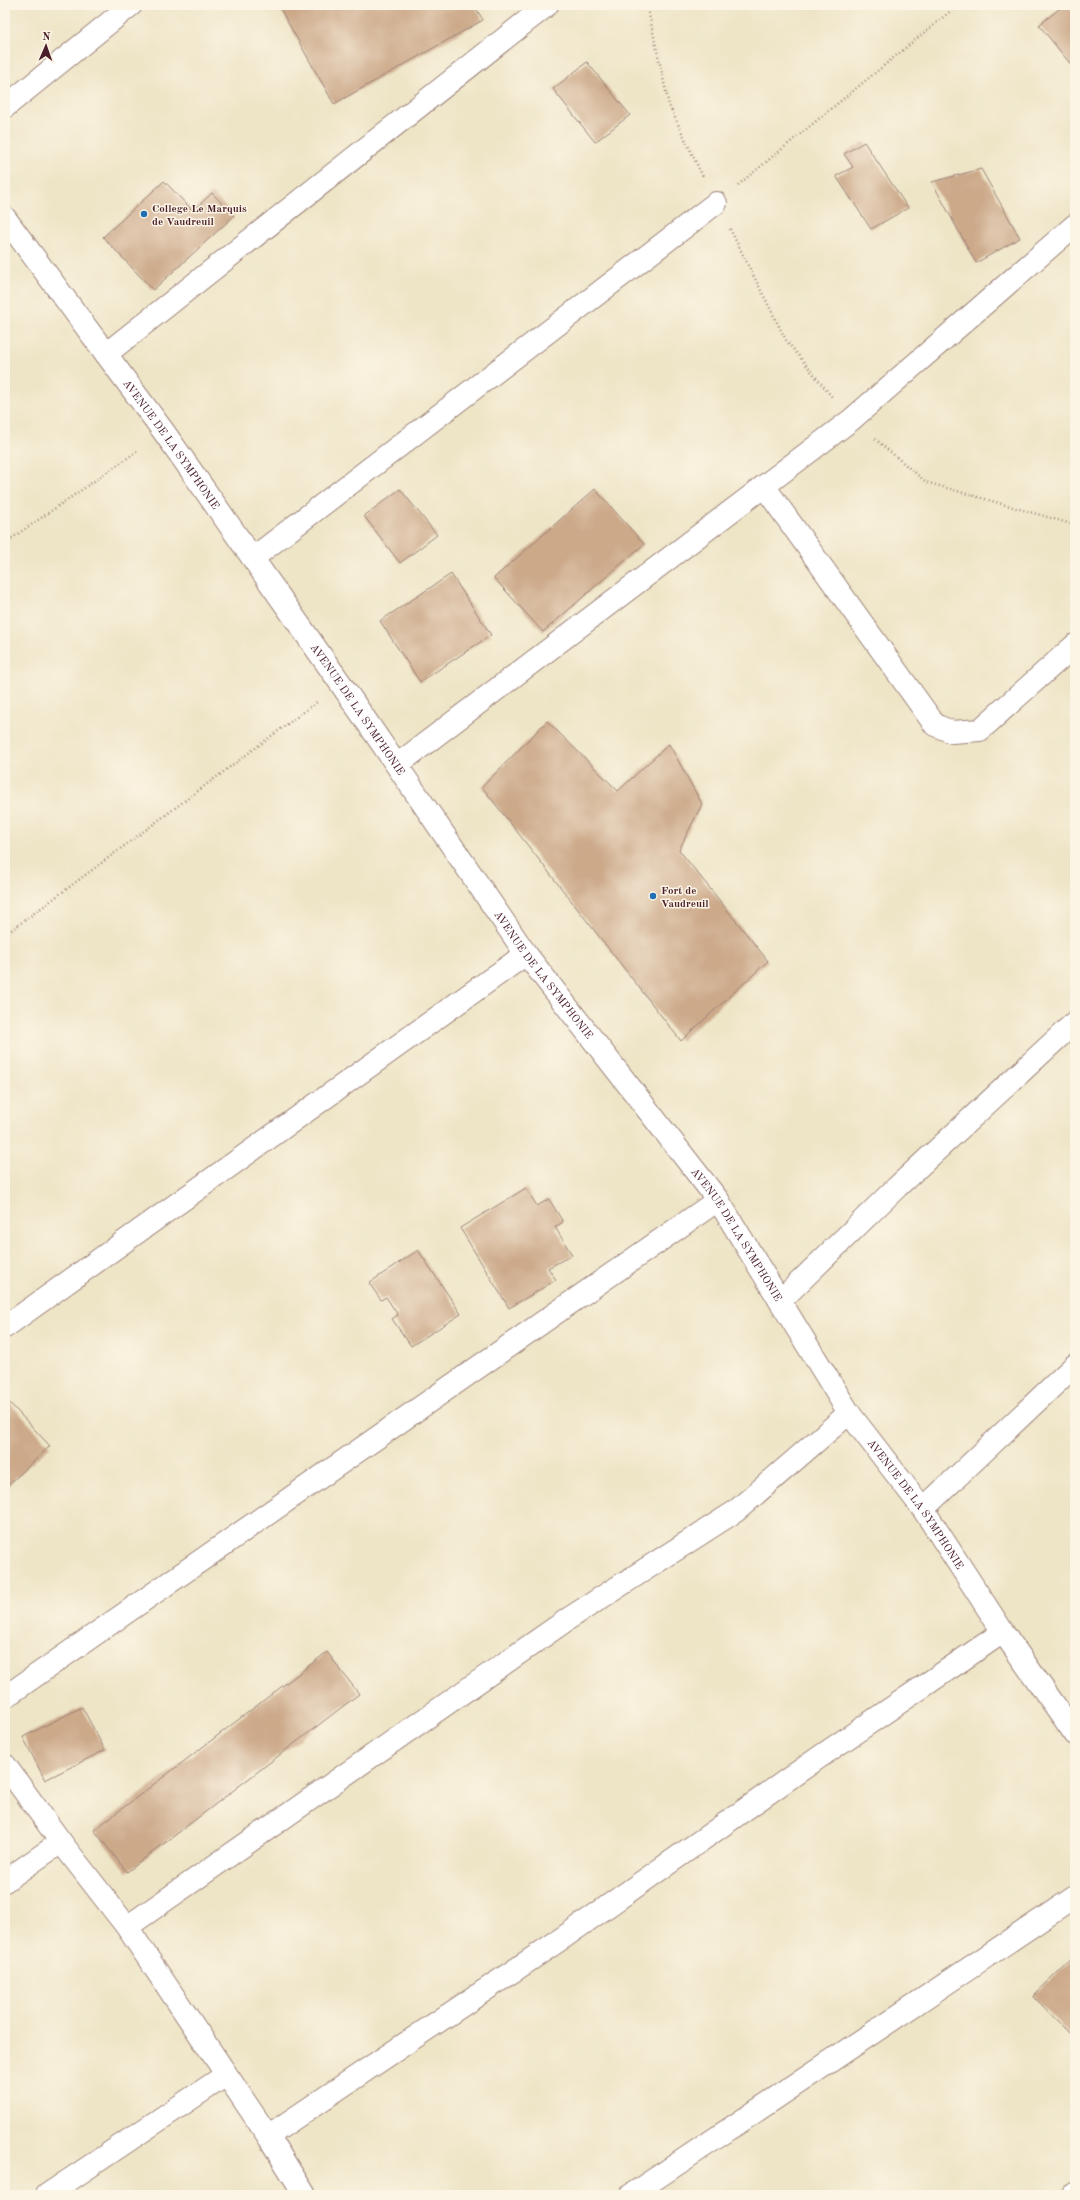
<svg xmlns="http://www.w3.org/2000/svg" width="1080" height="2200" viewBox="0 0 1080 2200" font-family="'Old Standard TT',serif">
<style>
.building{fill:#cca989}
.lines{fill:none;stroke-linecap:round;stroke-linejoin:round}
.minor-casing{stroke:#9c8279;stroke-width:24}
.path{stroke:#9c8279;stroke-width:2.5;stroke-dasharray:1 3;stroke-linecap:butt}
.minor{stroke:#fff;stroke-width:22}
.poi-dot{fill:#1f6fb2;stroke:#fcf5e5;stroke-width:1.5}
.labels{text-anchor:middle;stroke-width:3;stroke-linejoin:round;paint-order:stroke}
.poi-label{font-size:11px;font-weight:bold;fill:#4a1f2b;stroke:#fcf5e5;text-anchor:start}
.street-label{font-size:11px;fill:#4a1f2b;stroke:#fcf5e5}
</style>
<rect width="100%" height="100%" fill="#fcf5e5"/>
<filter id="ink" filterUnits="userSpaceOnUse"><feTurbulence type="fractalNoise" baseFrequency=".025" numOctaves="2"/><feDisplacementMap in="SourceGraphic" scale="8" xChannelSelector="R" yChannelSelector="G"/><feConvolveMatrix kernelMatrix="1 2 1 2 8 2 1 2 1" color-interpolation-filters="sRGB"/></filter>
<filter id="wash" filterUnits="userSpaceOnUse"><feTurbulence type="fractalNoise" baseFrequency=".012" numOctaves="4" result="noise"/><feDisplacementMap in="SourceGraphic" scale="16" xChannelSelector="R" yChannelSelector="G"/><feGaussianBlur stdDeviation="0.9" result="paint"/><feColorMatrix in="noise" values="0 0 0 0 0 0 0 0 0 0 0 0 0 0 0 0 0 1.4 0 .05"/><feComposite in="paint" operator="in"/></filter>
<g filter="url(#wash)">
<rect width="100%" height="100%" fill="#eee5c7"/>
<g id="blocks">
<g class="building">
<polygon points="278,5 474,5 483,20 334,104"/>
<polygon points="1064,5 1075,5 1073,67 1039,25"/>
<polygon points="587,62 630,115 595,142 553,89"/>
<polygon points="864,142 908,208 871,229 836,176 853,167 844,154"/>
<polygon points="981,169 1020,238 976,263 932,182"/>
<polygon points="164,181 193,211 212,193 234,216 153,290 103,237"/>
<polygon points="400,489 437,535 400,563 364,516"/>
<polygon points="595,489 644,544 543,632 494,578"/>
<polygon points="451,574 491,635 420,682 380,621"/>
<polygon points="547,721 618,791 669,744 702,804 679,850 768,961 681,1041 482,787"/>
<polygon points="526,1188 537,1206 549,1199 563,1222 555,1227 572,1255 548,1268 556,1280 509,1308 460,1228"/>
<polygon points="418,1250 461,1314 411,1346 392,1319 398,1315 386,1297 381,1300 369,1283"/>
<polygon points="5,1398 50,1446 5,1488"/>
<polygon points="327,1652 359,1694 127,1872 94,1830"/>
<polygon points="82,1707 105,1750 45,1780 23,1737"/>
<polygon points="1075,1956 1075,2039 1033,1996"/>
</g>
</g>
</g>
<g filter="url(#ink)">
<use href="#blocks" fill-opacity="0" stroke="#9c8279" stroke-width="1"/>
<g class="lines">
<g class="minor-casing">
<g id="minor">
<polyline points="5,107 131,5"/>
<path id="s1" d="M5,218L164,432L341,684L526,954L718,1200L849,1413L923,1509L1003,1632L1075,1734"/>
<polyline points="106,354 547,5"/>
<polyline points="764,486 935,725 952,732 980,730 1075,645"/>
<polyline points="253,558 716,203"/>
<polyline points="397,765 851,420 1075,225"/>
<polyline points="780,1301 897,1187 1075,1022"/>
<polyline points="5,1327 526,954"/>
<polyline points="923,1509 1075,1365"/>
<polyline points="5,1697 718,1200"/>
<polyline points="5,1765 61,1842 127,1927 268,2136 564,1937 821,1756 1003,1632"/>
<polyline points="5,1881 61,1842"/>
<polyline points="127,1927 568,1619 736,1511 849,1413"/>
<polyline points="268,2136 305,2195"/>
<polyline points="47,2195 226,2075"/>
<polyline points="631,2195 1075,1897"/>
<polyline points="1073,2195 1075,2194"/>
</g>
</g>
<g class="path">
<polyline points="647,5 669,105 703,177"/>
<polyline points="738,185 958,5"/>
<polyline points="730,229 786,340 832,397"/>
<polyline points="875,439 926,482 1075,525"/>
<polyline points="5,543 139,450"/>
<polyline points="5,935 317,702"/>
</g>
<use href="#minor" class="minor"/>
</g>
</g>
<g class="poi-dot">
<circle cx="144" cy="214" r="4"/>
<circle cx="653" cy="896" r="4"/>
</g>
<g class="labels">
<g class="poi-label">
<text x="152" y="212">College Le Marquis<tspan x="152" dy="13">de Vaudreuil</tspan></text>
<text x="661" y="894">Fort de<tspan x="661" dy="13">Vaudreuil</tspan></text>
</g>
<g class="street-label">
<text dy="4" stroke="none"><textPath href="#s1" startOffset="281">AVENUE DE LA SYMPHONIE</textPath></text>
<text dy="4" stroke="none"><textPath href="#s1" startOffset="605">AVENUE DE LA SYMPHONIE</textPath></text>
<text dy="4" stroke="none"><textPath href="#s1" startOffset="929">AVENUE DE LA SYMPHONIE</textPath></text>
<text dy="4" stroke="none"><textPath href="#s1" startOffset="1253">AVENUE DE LA SYMPHONIE</textPath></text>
<text dy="4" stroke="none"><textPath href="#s1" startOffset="1577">AVENUE DE LA SYMPHONIE</textPath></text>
</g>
</g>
<rect width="1080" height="2200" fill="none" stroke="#fcf5e5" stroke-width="20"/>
<g transform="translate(46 46) rotate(2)" stroke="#fcf5e5" stroke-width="3" paint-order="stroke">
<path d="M0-3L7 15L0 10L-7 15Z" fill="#4a1f2b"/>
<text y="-6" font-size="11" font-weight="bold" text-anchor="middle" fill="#4a1f2b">N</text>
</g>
</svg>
